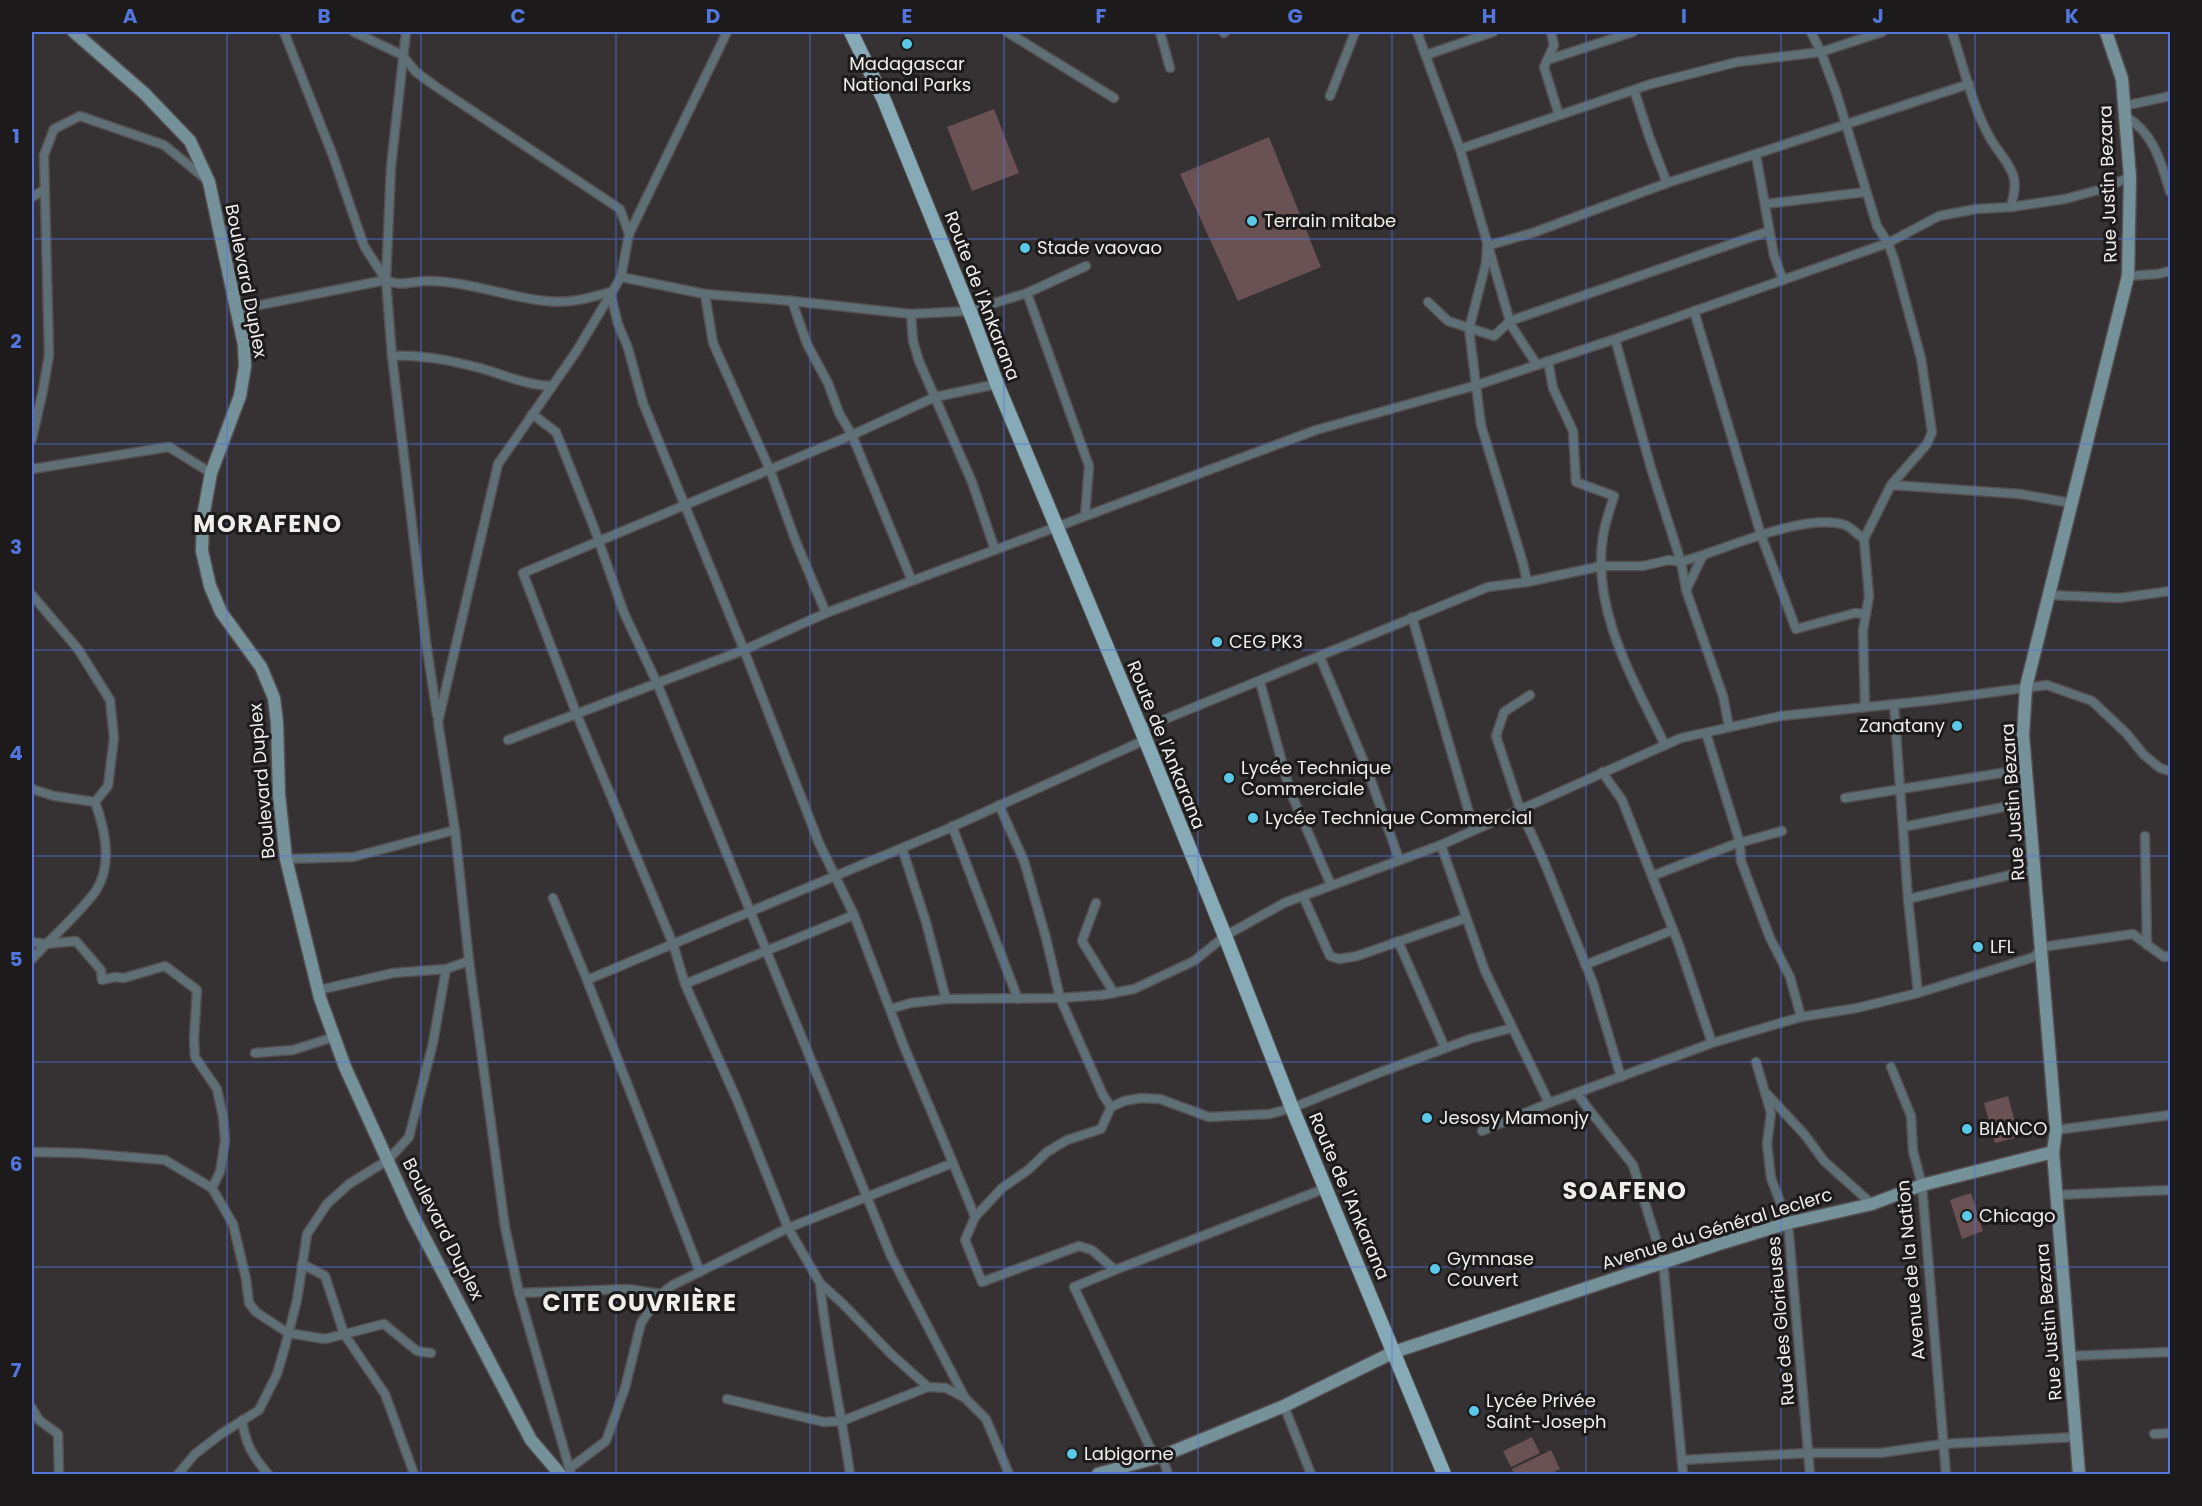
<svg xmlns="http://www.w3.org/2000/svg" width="2202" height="1506" viewBox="0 0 2202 1506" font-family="Poppins,sans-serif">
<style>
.green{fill:#6a5154}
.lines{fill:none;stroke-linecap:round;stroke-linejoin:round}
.street-casing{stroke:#544f50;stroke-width:11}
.secondary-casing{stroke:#544f50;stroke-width:15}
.primary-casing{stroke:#544f50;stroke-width:16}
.street{stroke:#5e6f75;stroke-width:8}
.secondary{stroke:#75919a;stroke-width:12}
.primary{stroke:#86abb7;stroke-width:14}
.grid{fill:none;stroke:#5276dd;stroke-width:1.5;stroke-opacity:0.55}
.poi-dot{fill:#5bc8e7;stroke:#1c1a1a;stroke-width:2}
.labels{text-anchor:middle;stroke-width:6;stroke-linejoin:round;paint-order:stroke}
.poi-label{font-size:18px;fill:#f0eded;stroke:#1c1a1a;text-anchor:start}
.street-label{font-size:18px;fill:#f0eded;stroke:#1c1a1a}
.district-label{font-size:24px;font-weight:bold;letter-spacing:1.5px;fill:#f0eded;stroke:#1c1a1a}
.neatline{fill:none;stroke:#5276dd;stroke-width:2}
.grid-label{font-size:20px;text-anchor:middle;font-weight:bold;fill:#5276dd}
</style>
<rect width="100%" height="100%" fill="#363132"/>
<g class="green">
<polygon points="994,109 1019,173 972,191 947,127"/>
<polygon points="1269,137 1321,267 1238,301 1180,174"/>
<polygon points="2008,1096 2019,1137 1995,1143 1984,1103"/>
<polygon points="1971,1193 1983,1231 1962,1239 1950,1200"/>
<polygon points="1532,1437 1540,1453 1511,1467 1503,1451"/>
<polygon points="1551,1450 1560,1469 1549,1474 1514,1474 1512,1469"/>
</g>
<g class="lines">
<g class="street-casing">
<g id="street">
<polyline points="284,32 333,156 364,246 386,280"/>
<polyline points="354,32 402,55 416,72 435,86 620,209 629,234"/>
<polyline points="406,32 391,167 386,280 392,356 426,642 437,715"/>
<polyline points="1007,32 1114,98"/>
<polyline points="1160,32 1170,68"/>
<polyline points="1417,32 1460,149 1511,325 1537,365"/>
<polyline points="1551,32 1554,45 1544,67 1559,115"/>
<polyline points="1811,32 1821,52 1836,92 1877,226 1888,243 1894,259 1921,358 1932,432 1927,444 1891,485 1864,539"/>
<path d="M1952,32C1963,65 1972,105 1989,136C1996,150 2008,160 2013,175C2017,185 2013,197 2011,207"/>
<polyline points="1224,33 1225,32"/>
<polyline points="1426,55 1493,32"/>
<polyline points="1547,60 1633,32"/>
<polyline points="1634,90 1650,139 1667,183"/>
<polyline points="1330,96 1355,32"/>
<polyline points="2124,106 2170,96"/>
<path d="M2125,116C2154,133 2161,162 2170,192"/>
<polyline points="1460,149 1651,84 1737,62 1821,52 1882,32"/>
<polyline points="1756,155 1774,256 1783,280"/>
<polyline points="32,197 44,190"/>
<polyline points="1765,204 1866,192"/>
<polyline points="2128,276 2158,274 2170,271"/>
<polyline points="621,277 705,294 792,301 911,314 969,311 1027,293 1086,266"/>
<polyline points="1027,293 1089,466 1085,516"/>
<polyline points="705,294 713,343 770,470 796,542 826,613"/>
<polyline points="792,301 807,344 828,383 839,413 852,435 912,581"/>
<polyline points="1428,302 1448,321 1494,336 1510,321 1769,231"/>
<path d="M235,310L386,280C400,287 413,281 427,281C468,281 506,297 546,301C568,304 590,298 610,292L618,324L628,348L643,403L744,650L819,843L854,915L905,1049L953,1163L788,1228L673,1285L661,1294L641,1323L625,1388L606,1441L570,1468"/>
<polyline points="1694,311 1761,535 1796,629 1855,613 1866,614"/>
<polyline points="911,314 913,341 919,361 972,482 995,550"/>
<polyline points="1615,339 1651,468 1681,562 1686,589"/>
<path d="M392,356C421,354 452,361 480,368C504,375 526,385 552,386"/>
<path d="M1548,361L1553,388L1573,431L1576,482L1614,496C1610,509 1605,523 1603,536C1591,610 1634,681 1665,745"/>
<polyline points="532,414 556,432 593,525 624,613 657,683 891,1256 965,1398 986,1419 1009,1474"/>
<polyline points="32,439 43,390 49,355 44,155 54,129 80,116 164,145 207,180"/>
<polyline points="32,469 169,447 211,473"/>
<polyline points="1891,485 2020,494 2071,503"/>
<polyline points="1527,582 1602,566 1643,566 1669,560 1681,562 1703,555"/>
<path d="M32,595L78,649L110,700L114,738L108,786L95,802C105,829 113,866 95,892C77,916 52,937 32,959"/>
<polyline points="2048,595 2120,598 2170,591"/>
<polyline points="1412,617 1474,830"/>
<polyline points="1320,657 1367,769 1399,859"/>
<polyline points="1260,682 1290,791 1331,885"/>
<polyline points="1530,695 1504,712 1496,736 1520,809 1545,864 1593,983 1621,1077"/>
<polyline points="1894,704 1908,899 1918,993"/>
<path d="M1729,727L1723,696L1686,590L1703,555C1739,543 1809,513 1845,525C1851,527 1858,535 1864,539L1869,596L1863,631L1865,707"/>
<polyline points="1141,729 1488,587 1527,582 1523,563 1481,425 1469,329 1486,263 1487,246 1535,232 1667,183 1969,84"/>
<polyline points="1706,733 1740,843 1741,861 1770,938 1790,977 1801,1017"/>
<polyline points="508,740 744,650 826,613 1316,430 1477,385 1615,339 1888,243 1939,216 1976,209 2011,207 2065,199 2102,189 2130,177"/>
<polyline points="1602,772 1622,800 1679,945 1712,1043"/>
<polyline points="32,789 54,796 95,802"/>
<polyline points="1845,798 2026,769"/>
<polyline points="952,826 1018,999"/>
<polyline points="1903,827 2029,802"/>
<polyline points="2145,836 2147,945"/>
<polyline points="1441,845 1485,971 1549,1103"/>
<polyline points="902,848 926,922 946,999"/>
<polyline points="286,859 353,857 455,830"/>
<polyline points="1652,876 1735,844 1782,831"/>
<polyline points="1303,896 1330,956 1339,959 1357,956 1466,918"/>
<polyline points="553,898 587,980 945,830 1145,740"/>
<polyline points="1908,899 2035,869"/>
<polyline points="1096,903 1082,941 1114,993"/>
<polyline points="1398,941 1445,1048"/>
<polyline points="32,942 46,944 76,941 101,970 102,980 115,977 124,978 165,966 197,990 194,1039 195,1057 217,1089 223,1117 225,1141 220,1172 212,1188"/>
<polyline points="1585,965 1673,930"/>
<polyline points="587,980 700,1272"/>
<polyline points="685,984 854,915"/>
<polyline points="319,990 393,973 446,969 469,961"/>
<polyline points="890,1009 911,1003 946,999 1060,998 1102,995 1134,989 1194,961 1225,936 1284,903 1441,845 1681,738 1781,716 1934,700 2047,685 2092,701 2126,733 2144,755 2160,768 2170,771"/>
<polyline points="255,1053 293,1050 334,1037"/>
<polyline points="1756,1062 1771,1113 1767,1144 1771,1178 1788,1223 1810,1474"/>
<polyline points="1891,1067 1911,1116 1913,1151 1922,1185 1946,1474"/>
<polyline points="1576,1093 1633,1165 1663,1261 1683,1474"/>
<polyline points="1767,1094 1805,1135 1824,1161 1872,1204"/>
<polyline points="1111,1107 1124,1101 1141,1098 1160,1099 1209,1117 1270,1114 1292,1108 1381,1072 1470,1039 1512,1028"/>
<polyline points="2056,1130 2170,1115"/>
<polyline points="1482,1131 1549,1103 1712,1043 1801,1017 1857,1008 1918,993 2034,957 2042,947 2133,934 2164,957 2170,956"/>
<polyline points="32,1152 81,1153 165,1160 212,1188 233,1224 246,1279 249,1303 256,1312 288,1333 325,1339 384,1324 417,1351 431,1353"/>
<polyline points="953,1163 975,1217 965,1240 982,1282 1079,1246 1092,1250 1115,1270 1326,1188"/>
<polyline points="2056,1195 2170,1190"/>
<polyline points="975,1217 1002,1188 1028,1170 1047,1152 1067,1140 1101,1129 1111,1107 1103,1095 1060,998 1046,938 1024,861 999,805"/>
<polyline points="302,1264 325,1276 344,1334 385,1394 414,1474"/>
<polyline points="1115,1270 1074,1287 1155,1458"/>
<path d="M820,1283C826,1347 841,1410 850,1474"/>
<polyline points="519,1293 628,1289 661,1294"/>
<polyline points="2069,1356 2170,1352"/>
<polyline points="965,1398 946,1388 928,1387 891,1354 843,1304 820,1283 788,1228 737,1100 685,984 673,944 577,715 523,573 852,435 935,397 997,384"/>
<polyline points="727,1399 824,1422 842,1421 928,1387"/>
<polyline points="1284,1406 1311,1474"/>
<polyline points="32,1408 39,1420 58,1434 59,1474"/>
<path d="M242,1420C245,1443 253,1457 268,1474"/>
<polyline points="2154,1434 2170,1433"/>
<polyline points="1162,1456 1168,1474"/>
<polyline points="1682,1460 1809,1453 1880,1453 1943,1444 2076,1437"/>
<polyline points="178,1474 195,1454 221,1434 259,1410 277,1374 285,1347 297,1300 307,1234 327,1204 349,1184 388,1160 409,1137 433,1043 446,969"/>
<polyline points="571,1474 519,1293 505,1227 469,961 455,830 438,722 498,464 576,352 621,277 629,234 727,32"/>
</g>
</g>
<g class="secondary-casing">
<g id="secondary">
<polyline points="74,32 144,93 190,141 209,182 244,345 245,366 240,396 211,473 203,517 202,551 210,586 221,612 261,667 274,698 277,723 279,795 286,859 320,998 345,1067 412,1214 531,1440 560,1474"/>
<polyline points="1098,1474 1162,1456 1284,1406 1394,1352 1719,1244 1788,1223 1872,1204 1922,1185 2053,1152"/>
<polyline points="2079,1474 2053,1152 2056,1130 2023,735 2026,687 2128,276 2130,177 2122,79 2106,32"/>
</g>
</g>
<g class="primary-casing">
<polyline id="primary" points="851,32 884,100 974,322 997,384 1141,729 1225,936 1292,1108 1444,1474"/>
</g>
<use href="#street" class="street"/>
<use href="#secondary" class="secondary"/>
<use href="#primary" class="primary"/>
</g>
<path class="grid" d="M227,32V1474M421,32V1474M616,32V1474M810,32V1474M1004,32V1474M1198,32V1474M1392,32V1474M1586,32V1474M1781,32V1474M1975,32V1474M32,239H2170M32,444H2170M32,650H2170M32,856H2170M32,1062H2170M32,1267H2170"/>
<g class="poi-dot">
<circle cx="907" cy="44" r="6"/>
<circle cx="1252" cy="221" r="6"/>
<circle cx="1025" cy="248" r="6"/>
<circle cx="1217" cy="642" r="6"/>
<circle cx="1957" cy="726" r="6"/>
<circle cx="1229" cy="778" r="6"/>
<circle cx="1253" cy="818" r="6"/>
<circle cx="1978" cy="947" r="6"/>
<circle cx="1427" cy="1118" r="6"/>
<circle cx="1967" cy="1129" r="6"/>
<circle cx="1967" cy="1216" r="6"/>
<circle cx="1435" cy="1269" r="6"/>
<circle cx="1474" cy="1411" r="6"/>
<circle cx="1072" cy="1454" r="6"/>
</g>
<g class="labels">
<g class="poi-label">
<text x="907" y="70" text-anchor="middle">Madagascar<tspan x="907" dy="21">National Parks</tspan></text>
<text x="1264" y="227">Terrain mitabe</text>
<text x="1037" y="254">Stade vaovao</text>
<text x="1229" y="648">CEG PK3</text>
<text x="1945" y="732" text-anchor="end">Zanatany</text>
<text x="1241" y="774">Lycée Technique<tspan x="1241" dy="21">Commerciale</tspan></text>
<text x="1265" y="824">Lycée Technique Commercial</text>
<text x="1990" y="953">LFL</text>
<text x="1439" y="1124">Jesosy Mamonjy</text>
<text x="1979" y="1135">BIANCO</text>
<text x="1979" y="1222">Chicago</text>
<text x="1447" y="1265">Gymnase<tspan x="1447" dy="21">Couvert</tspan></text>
<text x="1486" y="1407">Lycée Privée<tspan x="1486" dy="21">Saint-Joseph</tspan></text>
<text x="1084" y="1460">Labigorne</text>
</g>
<g class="street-label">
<text transform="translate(2108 184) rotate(-92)" y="6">Rue Justin Bezara</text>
<text transform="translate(246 281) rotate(79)" y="6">Boulevard Duplex</text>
<text transform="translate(982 296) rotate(69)" y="6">Route de l'Ankarana</text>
<text transform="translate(1166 745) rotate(68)" y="6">Route de l'Ankarana</text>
<text transform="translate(262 781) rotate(-95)" y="6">Boulevard Duplex</text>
<text transform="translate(2013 802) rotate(-94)" y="6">Rue Justin Bezara</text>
<text transform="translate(1349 1196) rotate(67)" y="6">Route de l'Ankarana</text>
<text transform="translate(443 1229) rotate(63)" y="6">Boulevard Duplex</text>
<text transform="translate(1717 1229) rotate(-17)" y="6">Avenue du Général Leclerc</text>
<text transform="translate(1911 1270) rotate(-95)" y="6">Avenue de la Nation</text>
<text transform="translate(1781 1321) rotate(-95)" y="6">Rue des Glorieuses</text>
<text transform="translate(2049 1322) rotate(-95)" y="6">Rue Justin Bezara</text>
</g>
<g class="district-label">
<text x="268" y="532">MORAFENO</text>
<text x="1625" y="1199">SOAFENO</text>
<text x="640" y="1311">CITE OUVRIÈRE</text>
</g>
</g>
<rect width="2202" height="1506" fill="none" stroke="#1c1a1a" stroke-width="66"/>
<rect x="33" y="33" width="2136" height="1440" class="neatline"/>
<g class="grid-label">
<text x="130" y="23">A</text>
<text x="324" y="23">B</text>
<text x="518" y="23">C</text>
<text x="713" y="23">D</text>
<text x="907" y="23">E</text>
<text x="1101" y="23">F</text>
<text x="1295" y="23">G</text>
<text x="1489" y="23">H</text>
<text x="1684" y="23">I</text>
<text x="1878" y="23">J</text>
<text x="2072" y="23">K</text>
<text x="16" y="143">1</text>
<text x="16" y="348">2</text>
<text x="16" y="554">3</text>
<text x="16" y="760">4</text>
<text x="16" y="966">5</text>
<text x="16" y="1171">6</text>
<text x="16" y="1377">7</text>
</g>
</svg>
